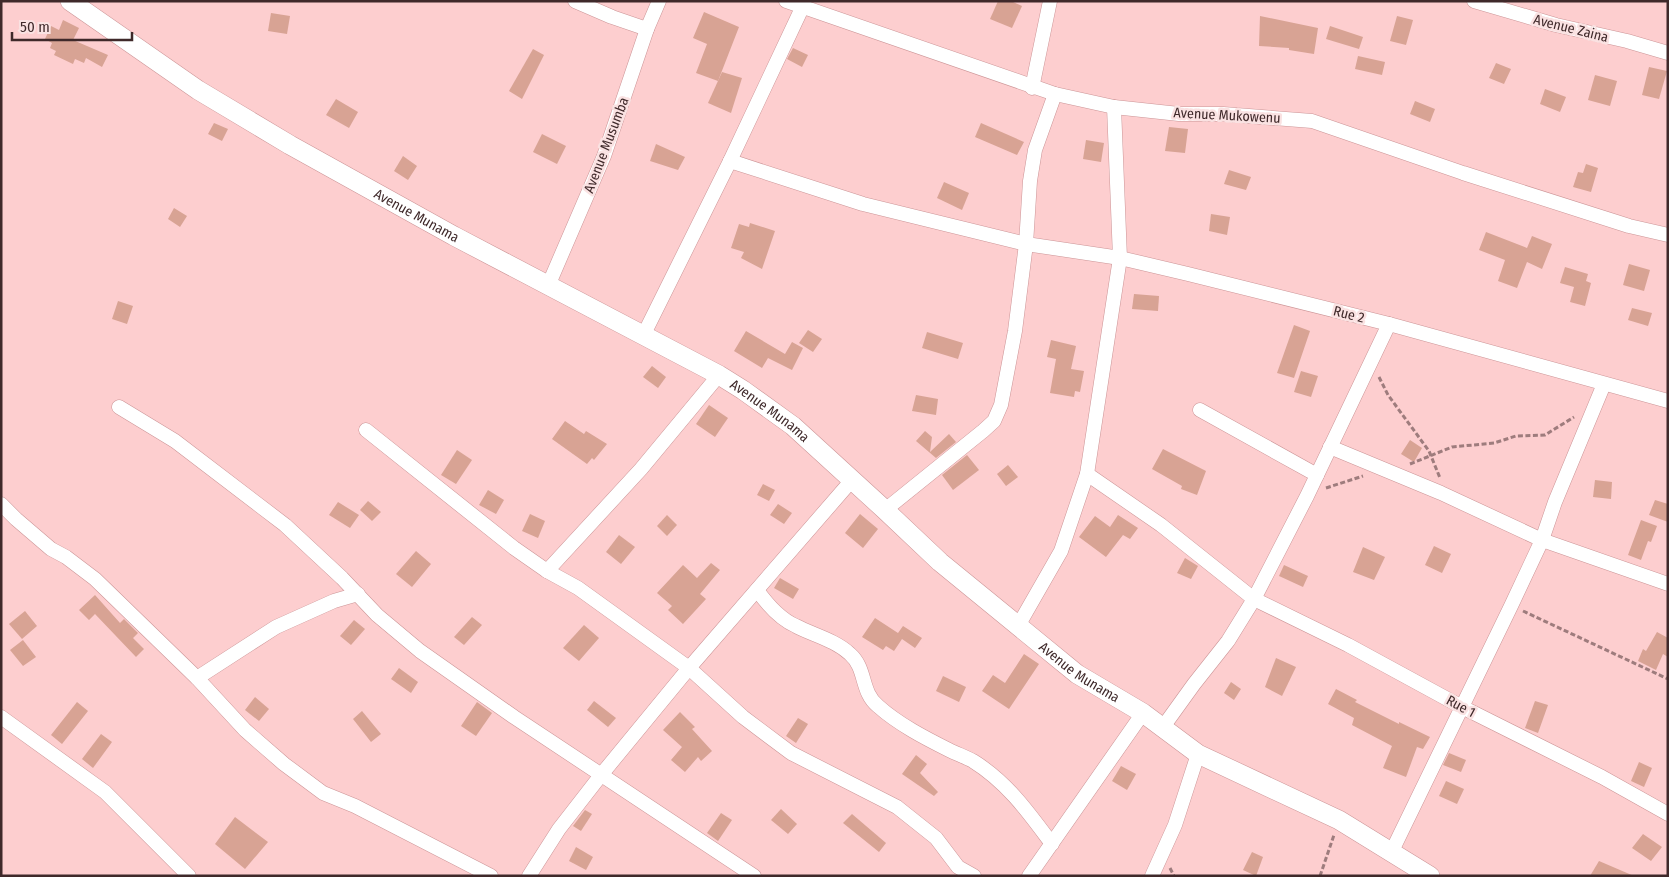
<svg xmlns="http://www.w3.org/2000/svg" width="1669" height="877" viewBox="0 0 1669 877" font-family="'Fira Sans Condensed',sans-serif">
<style>
.building{fill:#d8a394}
.lines{fill:none;stroke-linecap:round;stroke-linejoin:round}
.street-casing{stroke:#cc9597;stroke-width:15}
.secondary-casing{stroke:#cc9597;stroke-width:20}
.path{stroke:#9e7c7d;stroke-width:3;stroke-dasharray:5 2.5;stroke-linecap:butt}
.street{stroke:#fff;stroke-width:14}
.secondary{stroke:#fff;stroke-width:19}
.labels{text-anchor:middle;stroke-width:5;stroke-linejoin:round;paint-order:stroke}
.street-label{font-size:14px;fill:#3f292a;stroke:#fae2e2}
</style>
<rect width="100%" height="100%" fill="#fdcecf"/>
<g class="building">
<polygon points="998,1 1011,1 1022,6 1012,28 990,19"/>
<polygon points="704,12 739,27 718,81 696,73 707,44 693,38"/>
<polygon points="271,13 290,16 287,34 268,31"/>
<polygon points="1260,16 1318,28 1314,54 1289,50 1289,48 1259,46"/>
<polygon points="1397,16 1413,20 1406,45 1390,41"/>
<polygon points="63,20 79,28 73,40 108,55 102,67 86,58 84,63 75,59 73,64 54,55 56,51 50,48 52,43 45,39 51,26 59,30"/>
<polygon points="1330,26 1363,37 1359,49 1326,39"/>
<polygon points="793,48 808,55 802,67 787,59"/>
<polygon points="533,49 544,55 522,99 509,91"/>
<polygon points="1358,56 1385,62 1382,75 1355,69"/>
<polygon points="1496,63 1511,69 1504,84 1489,78"/>
<polygon points="1649,67 1667,71 1659,99 1642,95"/>
<polygon points="722,72 742,78 731,113 708,103"/>
<polygon points="1595,75 1617,81 1610,106 1588,100"/>
<polygon points="1545,89 1566,97 1560,112 1540,104"/>
<polygon points="336,99 358,112 349,128 326,115"/>
<polygon points="1415,101 1435,109 1430,122 1410,114"/>
<polygon points="214,123 228,129 222,141 208,134"/>
<polygon points="981,123 1024,142 1017,155 975,137"/>
<polygon points="1169,127 1188,129 1185,153 1165,151"/>
<polygon points="542,134 566,146 557,164 533,152"/>
<polygon points="1086,140 1104,143 1101,162 1083,159"/>
<polygon points="656,144 685,157 678,170 650,161"/>
<polygon points="403,156 417,166 408,180 394,171"/>
<polygon points="1586,164 1598,168 1591,192 1573,187 1578,172 1583,173"/>
<polygon points="1229,170 1251,177 1246,190 1224,184"/>
<polygon points="944,182 969,193 962,210 937,198"/>
<polygon points="174,208 187,216 180,227 168,219"/>
<polygon points="1211,214 1230,217 1227,235 1209,231"/>
<polygon points="750,223 775,231 762,269 741,258 744,252 731,248 739,224 749,227"/>
<polygon points="1486,232 1527,248 1532,236 1552,244 1542,269 1527,262 1517,288 1498,281 1505,260 1479,250"/>
<polygon points="1629,264 1650,270 1644,291 1623,285"/>
<polygon points="1565,267 1588,274 1586,281 1591,283 1585,306 1570,302 1574,287 1560,283"/>
<polygon points="1134,294 1159,296 1158,311 1132,309"/>
<polygon points="118,301 133,306 127,324 112,319"/>
<polygon points="1632,308 1652,313 1648,326 1628,320"/>
<polygon points="1294,325 1310,331 1294,378 1277,373"/>
<polygon points="808,330 822,339 813,352 799,343"/>
<polygon points="746,331 785,354 792,342 803,348 792,370 768,358 762,368 734,351"/>
<polygon points="927,332 963,343 958,359 922,348"/>
<polygon points="1051,340 1076,346 1071,369 1084,371 1080,392 1075,391 1074,397 1050,393 1056,359 1047,357"/>
<polygon points="652,366 666,377 658,388 643,377"/>
<polygon points="1301,371 1318,376 1311,397 1294,392"/>
<polygon points="916,395 938,399 936,415 912,411"/>
<polygon points="709,405 728,418 715,437 696,424"/>
<polygon points="565,421 584,434 586,431 607,444 594,460 592,458 587,464 552,439"/>
<polygon points="925,431 932,437 930,452 949,434 956,442 936,458 916,441"/>
<polygon points="1410,440 1422,448 1414,462 1401,454"/>
<polygon points="1163,449 1206,471 1197,495 1181,489 1182,486 1152,469"/>
<polygon points="457,450 472,460 456,484 441,475"/>
<polygon points="967,455 979,470 953,490 942,475"/>
<polygon points="1008,465 1018,477 1006,486 997,474"/>
<polygon points="1595,480 1612,482 1611,499 1593,497"/>
<polygon points="763,484 775,490 769,501 757,495"/>
<polygon points="488,490 504,500 496,514 479,505"/>
<polygon points="1655,500 1668,504 1668,522 1649,515"/>
<polygon points="368,501 381,512 372,521 360,510"/>
<polygon points="338,502 359,515 350,528 329,515"/>
<polygon points="778,504 792,513 784,524 770,515"/>
<polygon points="530,514 545,521 538,538 522,531"/>
<polygon points="860,514 878,529 863,548 845,533"/>
<polygon points="667,515 677,525 667,536 657,526"/>
<polygon points="1118,515 1138,528 1130,539 1123,535 1106,557 1079,537 1095,516 1110,527"/>
<polygon points="1641,520 1657,526 1651,542 1648,541 1641,560 1628,555"/>
<polygon points="619,535 635,547 621,564 606,552"/>
<polygon points="1434,546 1451,554 1442,573 1425,565"/>
<polygon points="1363,547 1385,557 1374,580 1353,572"/>
<polygon points="416,551 431,564 412,587 396,574"/>
<polygon points="1185,558 1198,566 1191,579 1177,573"/>
<polygon points="711,563 720,570 700,594 706,599 683,624 668,610 672,606 657,593 683,565 697,578"/>
<polygon points="1284,565 1308,576 1303,587 1279,576"/>
<polygon points="780,578 799,589 793,599 774,588"/>
<polygon points="95,595 120,623 124,619 138,633 133,638 144,649 136,657 95,614 89,620 79,610"/>
<polygon points="25,611 37,626 22,639 9,624"/>
<polygon points="472,617 482,625 464,645 454,637"/>
<polygon points="875,618 898,633 903,626 922,638 915,648 902,639 894,651 886,646 883,650 862,637"/>
<polygon points="354,620 365,629 351,645 340,636"/>
<polygon points="584,625 599,638 579,661 563,648"/>
<polygon points="1657,632 1668,638 1668,657 1663,654 1656,670 1638,661 1643,649 1646,651"/>
<polygon points="23,640 36,657 23,666 10,650"/>
<polygon points="1024,654 1039,664 1009,709 982,691 993,675 1005,683"/>
<polygon points="1276,658 1296,667 1282,696 1265,687"/>
<polygon points="399,668 418,682 411,693 391,679"/>
<polygon points="943,676 966,687 959,702 936,691"/>
<polygon points="1231,682 1241,689 1234,700 1224,693"/>
<polygon points="1336,689 1357,700 1355,702 1399,724 1399,722 1430,737 1423,749 1417,747 1406,777 1383,768 1392,746 1352,725 1354,718 1328,704"/>
<polygon points="255,697 269,709 259,721 245,710"/>
<polygon points="594,701 616,718 608,727 587,710"/>
<polygon points="1535,701 1548,705 1538,733 1525,728"/>
<polygon points="77,702 88,711 62,744 51,735"/>
<polygon points="477,702 492,713 476,736 461,726"/>
<polygon points="362,711 381,734 371,742 353,719"/>
<polygon points="680,712 695,727 692,729 712,751 701,761 698,757 685,772 671,760 682,747 663,730"/>
<polygon points="798,718 808,724 796,743 786,736"/>
<polygon points="101,734 112,742 93,768 82,759"/>
<polygon points="1449,753 1466,760 1461,772 1443,765"/>
<polygon points="916,755 927,764 920,773 938,792 934,796 902,774"/>
<polygon points="1639,762 1652,768 1644,787 1631,781"/>
<polygon points="1121,766 1136,774 1127,790 1112,781"/>
<polygon points="1446,781 1464,789 1457,804 1439,796"/>
<polygon points="781,809 797,824 788,834 771,820"/>
<polygon points="585,810 592,814 581,831 573,826"/>
<polygon points="721,813 732,820 718,841 707,833"/>
<polygon points="852,814 886,843 879,852 843,823"/>
<polygon points="235,817 268,842 245,869 215,844"/>
<polygon points="1643,834 1662,847 1651,861 1632,848"/>
<polygon points="576,847 593,857 586,870 569,861"/>
<polygon points="1252,852 1263,857 1256,876 1243,870"/>
<polygon points="1599,861 1634,876 1590,876"/>
</g>
<g class="lines">
<g class="street-casing">
<g id="street">
<polyline points="575,1 612,17 647,29"/>
<polyline points="786,1 1055,94 1114,107 1179,114 1223,114 1312,121 1463,173 1629,226 1668,235"/>
<polyline points="1474,1 1556,25 1627,41 1668,53"/>
<polyline points="1032,88 1050,1"/>
<polyline points="730,161 863,204 1026,244 1120,258 1188,274 1389,324 1668,401"/>
<polyline points="548,286 604,156 647,29 659,1"/>
<polyline points="643,336 730,161 802,8"/>
<polyline points="119,407 175,441 285,525 342,578 377,615 420,651 514,717 754,876"/>
<polyline points="1200,410 1317,475"/>
<polyline points="366,430 514,548 547,571 578,588 689,668 743,717 791,753 897,807 936,838 958,867 974,876"/>
<polyline points="1330,447 1441,493 1542,540 1668,584"/>
<polyline points="1087,474 1161,525 1254,599 1348,645 1462,707 1602,777 1668,814"/>
<polyline points="1,504 16,519 51,549 66,557 95,579 197,678 245,730 284,764 323,793 355,806 491,876"/>
<polyline points="885,510 983,431 994,421 1001,405 1015,331 1026,244 1030,181 1035,150 1055,94"/>
<polyline points="547,571 641,469 719,375"/>
<path d="M757,590C767,604 780,619 796,626C813,635 835,640 850,654C867,669 860,691 878,706C898,724 925,738 949,750C957,754 966,757 973,761C1007,782 1029,813 1052,844"/>
<polyline points="1018,626 1061,551 1087,474 1120,258 1114,107"/>
<polyline points="197,678 276,627 334,601 358,594"/>
<polyline points="1,717 105,792 189,876"/>
<polyline points="1163,727 1194,684 1228,641 1254,599 1307,496 1389,324"/>
<polyline points="1392,851 1511,606 1542,540 1555,502 1604,384"/>
<polyline points="529,876 559,829 601,775 689,668 852,480"/>
<polyline points="1029,876 1143,713"/>
<polyline points="1152,876 1175,825 1198,754"/>
</g>
</g>
<g class="secondary-casing">
<g id="secondary">
<path id="s1" d="M70,1L198,90L290,145L454,236L719,375L743,390L793,426L885,510L940,562L1077,674L1143,713L1198,754L1339,820L1430,876"/>
</g>
</g>
<g class="path">
<polyline points="1379,377 1388,395 1429,451 1440,478"/>
<polyline points="1410,464 1452,447 1494,443 1516,436 1545,435 1574,417"/>
<polyline points="1326,488 1363,476"/>
<polyline points="1523,611 1668,679"/>
<polyline points="1170,868 1174,876"/>
<polyline points="1320,876 1334,835"/>
</g>
<use href="#street" class="street"/>
<use href="#secondary" class="secondary"/>
</g>
<g class="labels">
<g class="street-label">
<text transform="translate(1571 28) rotate(14)" y="5">Avenue Zaina</text>
<text transform="translate(1227 115) rotate(3)" y="5">Avenue Mukowenu</text>
<text transform="translate(606 145) rotate(-69)" y="5">Avenue Musumba</text>
<text dy="5" stroke="none"><textPath href="#s1" startOffset="408">Avenue Munama</textPath></text>
<text transform="translate(1349 314) rotate(14)" y="5">Rue 2</text>
<text dy="5" stroke="none"><textPath href="#s1" startOffset="812">Avenue Munama</textPath></text>
<text dy="5" stroke="none"><textPath href="#s1" startOffset="1218">Avenue Munama</textPath></text>
<text transform="translate(1461 706) rotate(28)" y="5">Rue 1</text>
</g>
</g>
<rect width="1669" height="877" fill="none" stroke="#3f292a" stroke-width="5"/>
<path d="M12 32v8h120v-8" fill="none" stroke="#3f292a" stroke-width="2.5"/>
<text x="20" y="32" font-size="15" fill="#3f292a" stroke="#fae2e2" stroke-width="4" paint-order="stroke">50 m</text>
</svg>
